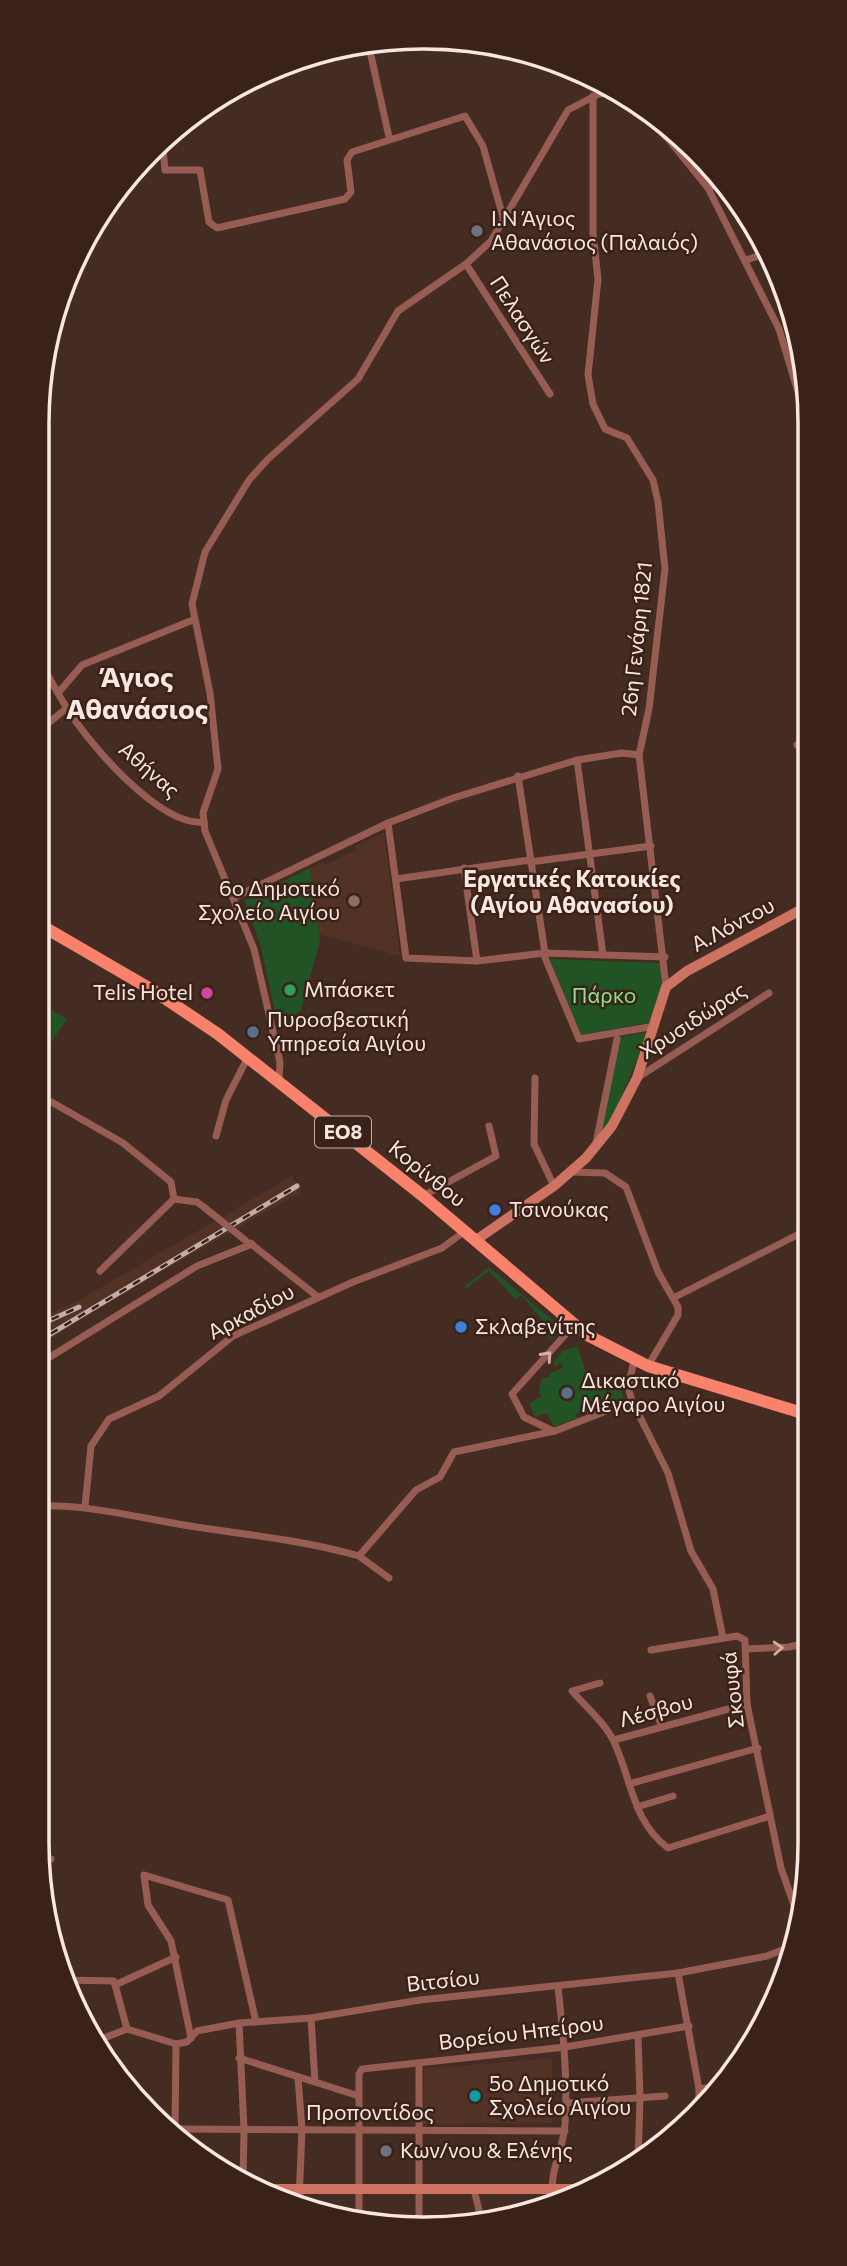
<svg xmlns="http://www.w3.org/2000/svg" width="847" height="2266" viewBox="0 0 847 2266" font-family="Commissioner,sans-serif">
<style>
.built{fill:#523225}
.green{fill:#225324}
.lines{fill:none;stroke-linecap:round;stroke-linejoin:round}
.street{stroke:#975d52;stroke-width:7}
.secondary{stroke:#ce7261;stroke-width:10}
.primary{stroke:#f9826c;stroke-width:12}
.rail-casing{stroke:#c2aea6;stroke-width:5}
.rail{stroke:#3a2218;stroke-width:2.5;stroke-dasharray:8;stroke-linecap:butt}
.street-bridge{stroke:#975d52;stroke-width:7}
.oneway{stroke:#d1b0a7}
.worship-dot{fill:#6b7280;stroke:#3a2218;stroke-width:2.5}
.education-dot{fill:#8d6e63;stroke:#3a2218;stroke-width:2.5}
.leisure-dot{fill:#2e9e5b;stroke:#3a2218;stroke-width:2.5}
.hotel-dot{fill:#d1479c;stroke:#3a2218;stroke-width:2.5}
.service-dot{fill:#5c6f8a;stroke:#3a2218;stroke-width:2.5}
.shop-dot{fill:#3f7fe0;stroke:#3a2218;stroke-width:2.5}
.culture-dot{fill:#0f9aa8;stroke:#3a2218;stroke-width:2.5}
.labels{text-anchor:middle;stroke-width:5;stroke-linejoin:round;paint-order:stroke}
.shield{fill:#3a2218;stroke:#bfaca4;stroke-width:2}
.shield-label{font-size:19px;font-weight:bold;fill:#f8e7e0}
.poi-label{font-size:21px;fill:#f8e7e0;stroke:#3a2218;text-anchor:start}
.street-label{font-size:21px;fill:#f8e7e0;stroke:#3a2218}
.park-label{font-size:21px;fill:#8ce38c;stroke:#3a2218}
.neighbourhood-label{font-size:23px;font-weight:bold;fill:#f8e7e0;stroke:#3a2218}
.district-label{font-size:28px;font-weight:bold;fill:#f8e7e0;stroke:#3a2218}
.rim{fill:none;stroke:#f8e7e0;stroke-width:3.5}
</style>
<rect width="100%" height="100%" fill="#452c22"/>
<g class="built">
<polygon points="384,832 400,956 319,934 310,868 323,862 325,865 356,850 355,846"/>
<polygon points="292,1176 301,1192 93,1311 37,1348 37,1320 81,1299"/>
<polygon points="552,2058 553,2123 423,2124 424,2069"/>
</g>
<g class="green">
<polygon points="310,868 320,941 301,1010 278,1027 261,947 245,900"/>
<polygon points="550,959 660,963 662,984 652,1022 581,1035"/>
<polygon points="39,1003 67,1019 47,1048 37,1057"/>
<polygon points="648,1032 613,1118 600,1133 619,1037"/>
<polygon points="489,1267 562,1328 550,1340 546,1335 551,1330 521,1295 515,1299 489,1271 466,1289 465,1286"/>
<polygon points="577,1346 591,1387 592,1382 602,1378 607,1392 620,1387 624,1399 585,1415 583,1411 576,1414 577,1418 554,1427 547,1413 535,1417 529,1403 541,1397 539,1390 542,1378 550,1377 549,1374 563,1367 562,1363 555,1366 553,1362 563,1351"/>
</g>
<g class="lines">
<g class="street">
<polyline points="368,42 389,137"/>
<polyline points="609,89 622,94 633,104 670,141 708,188 779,329 807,422"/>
<polyline points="593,96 593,233 598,279 588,375 593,404 605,429 627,438 653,480 658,502 665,569 649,709 639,755 666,987"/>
<polyline points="163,148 165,170 200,170 209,222 217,228 345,199 351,192 347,160 352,152 465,116 483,146 504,221"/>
<polyline points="708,188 723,182"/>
<polyline points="746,260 770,252"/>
<polyline points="466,264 550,394"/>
<polyline points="806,518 807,529"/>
<path d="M37,656C47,673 56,691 67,708C88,743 160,827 204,822"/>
<polyline points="59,692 82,665 193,620"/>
<polyline points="37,732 67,708"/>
<polyline points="797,745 808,742"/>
<polyline points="577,760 603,955"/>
<polyline points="518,776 545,953"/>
<polyline points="388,823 406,958 477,961 545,953 665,957"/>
<polyline points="530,862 651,846"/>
<polyline points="464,868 477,961"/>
<polyline points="396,879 530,860"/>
<polyline points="235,897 388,823 453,798 577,760 622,753 639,755"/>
<polyline points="543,953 579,1039 655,1026"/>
<polyline points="535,1078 534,1144 554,1186"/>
<polyline points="637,1078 769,993"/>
<polyline points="279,1082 280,1062 254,949 205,831 203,813 218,769 210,693 192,604 205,552 249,480 268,459 358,379 398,311 466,264 491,241 568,110 612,87"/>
<polyline points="48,1100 123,1143 171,1182 174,1199"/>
<polyline points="216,1136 226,1100 248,1057"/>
<polyline points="595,1148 617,1039"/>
<polyline points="571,1172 605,1173 626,1187 658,1272 678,1307 678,1315 648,1366"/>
<polyline points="423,1196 496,1156 489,1126"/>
<polyline points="250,1243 318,1297"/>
<polyline points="100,1271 174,1199 197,1202 205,1208"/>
<polyline points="673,1298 809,1229"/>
<polyline points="634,1361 628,1387 632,1401 668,1473 691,1551 713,1589 723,1638"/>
<polyline points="37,1365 197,1266 252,1244"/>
<polyline points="553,1431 524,1417 512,1394 574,1325"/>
<path d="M37,1506C88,1504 139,1518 190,1526C247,1535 303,1540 359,1556L416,1490L440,1477L454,1452L555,1431L632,1401"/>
<polyline points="85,1507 91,1446 109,1419 159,1396 233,1336 353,1282 442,1248 465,1231"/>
<polyline points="359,1556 389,1578"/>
<polyline points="746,1649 789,1647 810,1642"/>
<polyline points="651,1650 737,1636 745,1640 747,1704 781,1868 800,1922"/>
<path d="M600,1683L572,1691C585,1706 606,1724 614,1742C632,1780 632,1821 668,1848L770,1816"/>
<polyline points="650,1696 662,1727"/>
<polyline points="614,1740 747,1704"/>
<polyline points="629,1784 758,1748"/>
<polyline points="637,1807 673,1796"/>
<polyline points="39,1858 51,1859"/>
<polyline points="678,1973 699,2089 699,2107"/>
<polyline points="65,1980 114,1981 127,2029"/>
<polyline points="115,1985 176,1957"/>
<polyline points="311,2018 315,2082"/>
<polyline points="239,2023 244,2130 243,2182"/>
<polyline points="638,2035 640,2098 638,2164"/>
<polyline points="191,2038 171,1941 148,1905 144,1875 228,1900 256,2022"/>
<polyline points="99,2040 127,2029 176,2044 187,2042 197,2031 239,2023 311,2018 420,2000 678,1973 767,1956 797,1944"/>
<polyline points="239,2058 359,2096"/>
<polyline points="419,2063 419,2224"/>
<polyline points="298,2077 302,2130 299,2201"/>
<polyline points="699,2089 722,2086"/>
<polyline points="567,2103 665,2096"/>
<polyline points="175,2129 565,2131"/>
<polyline points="175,2132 176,2044"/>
<polyline points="474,2190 482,2222"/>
<path d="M554,2199C547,2175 564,2149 565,2124C568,2078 563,2033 558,1987"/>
<polyline points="359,2221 359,2074 362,2069 565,2047 689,2026"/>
</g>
<g class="secondary">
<polyline points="598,81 603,92"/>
<polyline points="476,1240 554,1186 586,1158 612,1126 637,1078 666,987 687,971 808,906"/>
<polyline points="265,2189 578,2189"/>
</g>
<polyline class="primary" points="37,923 154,991 218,1034 423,1196 587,1335 648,1366 809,1415"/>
<g class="rail-casing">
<g id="rail">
<polyline points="37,1326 79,1307"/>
<polyline points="37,1342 297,1186"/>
</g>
</g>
<use href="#rail" class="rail"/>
<polyline class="street-bridge" points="205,1208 245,1240"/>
</g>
<defs><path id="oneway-chevron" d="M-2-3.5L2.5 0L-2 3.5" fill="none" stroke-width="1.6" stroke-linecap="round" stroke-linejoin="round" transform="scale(1.75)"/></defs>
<g class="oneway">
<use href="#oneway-chevron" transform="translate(547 1356) rotate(-48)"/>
<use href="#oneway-chevron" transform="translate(778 1648) rotate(-3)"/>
</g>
<g class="worship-dot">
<circle cx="477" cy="231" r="7"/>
<circle cx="386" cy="2151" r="7"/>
</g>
<circle class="education-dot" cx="354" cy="901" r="7"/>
<circle class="leisure-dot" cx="290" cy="990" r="7"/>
<circle class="hotel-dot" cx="207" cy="993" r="7"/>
<g class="service-dot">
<circle cx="253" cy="1032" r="7"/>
<circle cx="567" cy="1393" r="7"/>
</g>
<g class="shop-dot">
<circle cx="495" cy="1210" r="7"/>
<circle cx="461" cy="1327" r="7"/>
</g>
<circle class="culture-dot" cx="475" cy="2096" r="7"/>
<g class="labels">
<rect class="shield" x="315" y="1116.5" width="56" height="31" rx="5"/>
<g class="shield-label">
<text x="343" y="1139">ΕΟ8</text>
</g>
<g class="poi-label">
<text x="491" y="226">Ι.Ν Άγιος<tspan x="491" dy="24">Αθανάσιος (Παλαιός)</tspan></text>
<text x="340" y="896" text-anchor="end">6ο Δημοτικό<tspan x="340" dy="24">Σχολείο Αιγίου</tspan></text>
<text x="304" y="997">Μπάσκετ</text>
<text x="193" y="1000" text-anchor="end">Telis Hotel</text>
<text x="267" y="1027">Πυροσβεστική<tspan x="267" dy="24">Υπηρεσία Αιγίου</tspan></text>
<text x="509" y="1217">Τσινούκας</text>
<text x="475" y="1334">Σκλαβενίτης</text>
<text x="581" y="1388">Δικαστικό<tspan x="581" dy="24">Μέγαρο Αιγίου</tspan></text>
<text x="489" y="2091">5ο Δημοτικό<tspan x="489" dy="24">Σχολείο Αιγίου</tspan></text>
<text x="400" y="2158">Κων/νου &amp; Ελένης</text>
</g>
<g class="street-label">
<text transform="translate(522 320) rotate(57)" y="7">Πελασγών</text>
<text transform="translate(637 639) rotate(-84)" y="7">26η Γενάρη 1821</text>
<text transform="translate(149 770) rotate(41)" y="7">Αθήνας</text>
<text transform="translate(733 925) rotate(-28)" y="7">Α.Λόντου</text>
<text transform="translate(693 1021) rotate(-33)" y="7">Χρυσιδώρας</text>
<text transform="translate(427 1174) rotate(39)" y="7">Κορίνθου</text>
<text transform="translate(251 1312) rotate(-28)" y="7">Αρκαδίου</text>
<text transform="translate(733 1690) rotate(-96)" y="7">Σκουφά</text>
<text transform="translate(656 1711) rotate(-15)" y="7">Λέσβου</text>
<text transform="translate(443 1981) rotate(-6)" y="7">Βιτσίου</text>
<text transform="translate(521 2033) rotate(-7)" y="7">Βορείου Ηπείρου</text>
<text x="370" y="2120">Προποντίδος</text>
</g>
<g class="park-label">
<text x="604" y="1003">Πάρκο</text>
</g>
<g class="neighbourhood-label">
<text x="572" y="887">Εργατικές Κατοικίες<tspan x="572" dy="26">(Αγίου Αθανασίου)</tspan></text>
</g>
<g class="district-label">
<text x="137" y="687">Άγιος<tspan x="137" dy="32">Αθανάσιος</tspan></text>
</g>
</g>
<path d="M0 0H847V2266H0ZM423 49H424A374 374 0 0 1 798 423V1843A374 374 0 0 1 424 2217H423A374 374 0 0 1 49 1843V423A374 374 0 0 1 423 49Z" fill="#3a2218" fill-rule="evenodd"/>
<path class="rim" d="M423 49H424A374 374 0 0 1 798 423V1843A374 374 0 0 1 424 2217H423A374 374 0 0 1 49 1843V423A374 374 0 0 1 423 49Z"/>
</svg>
